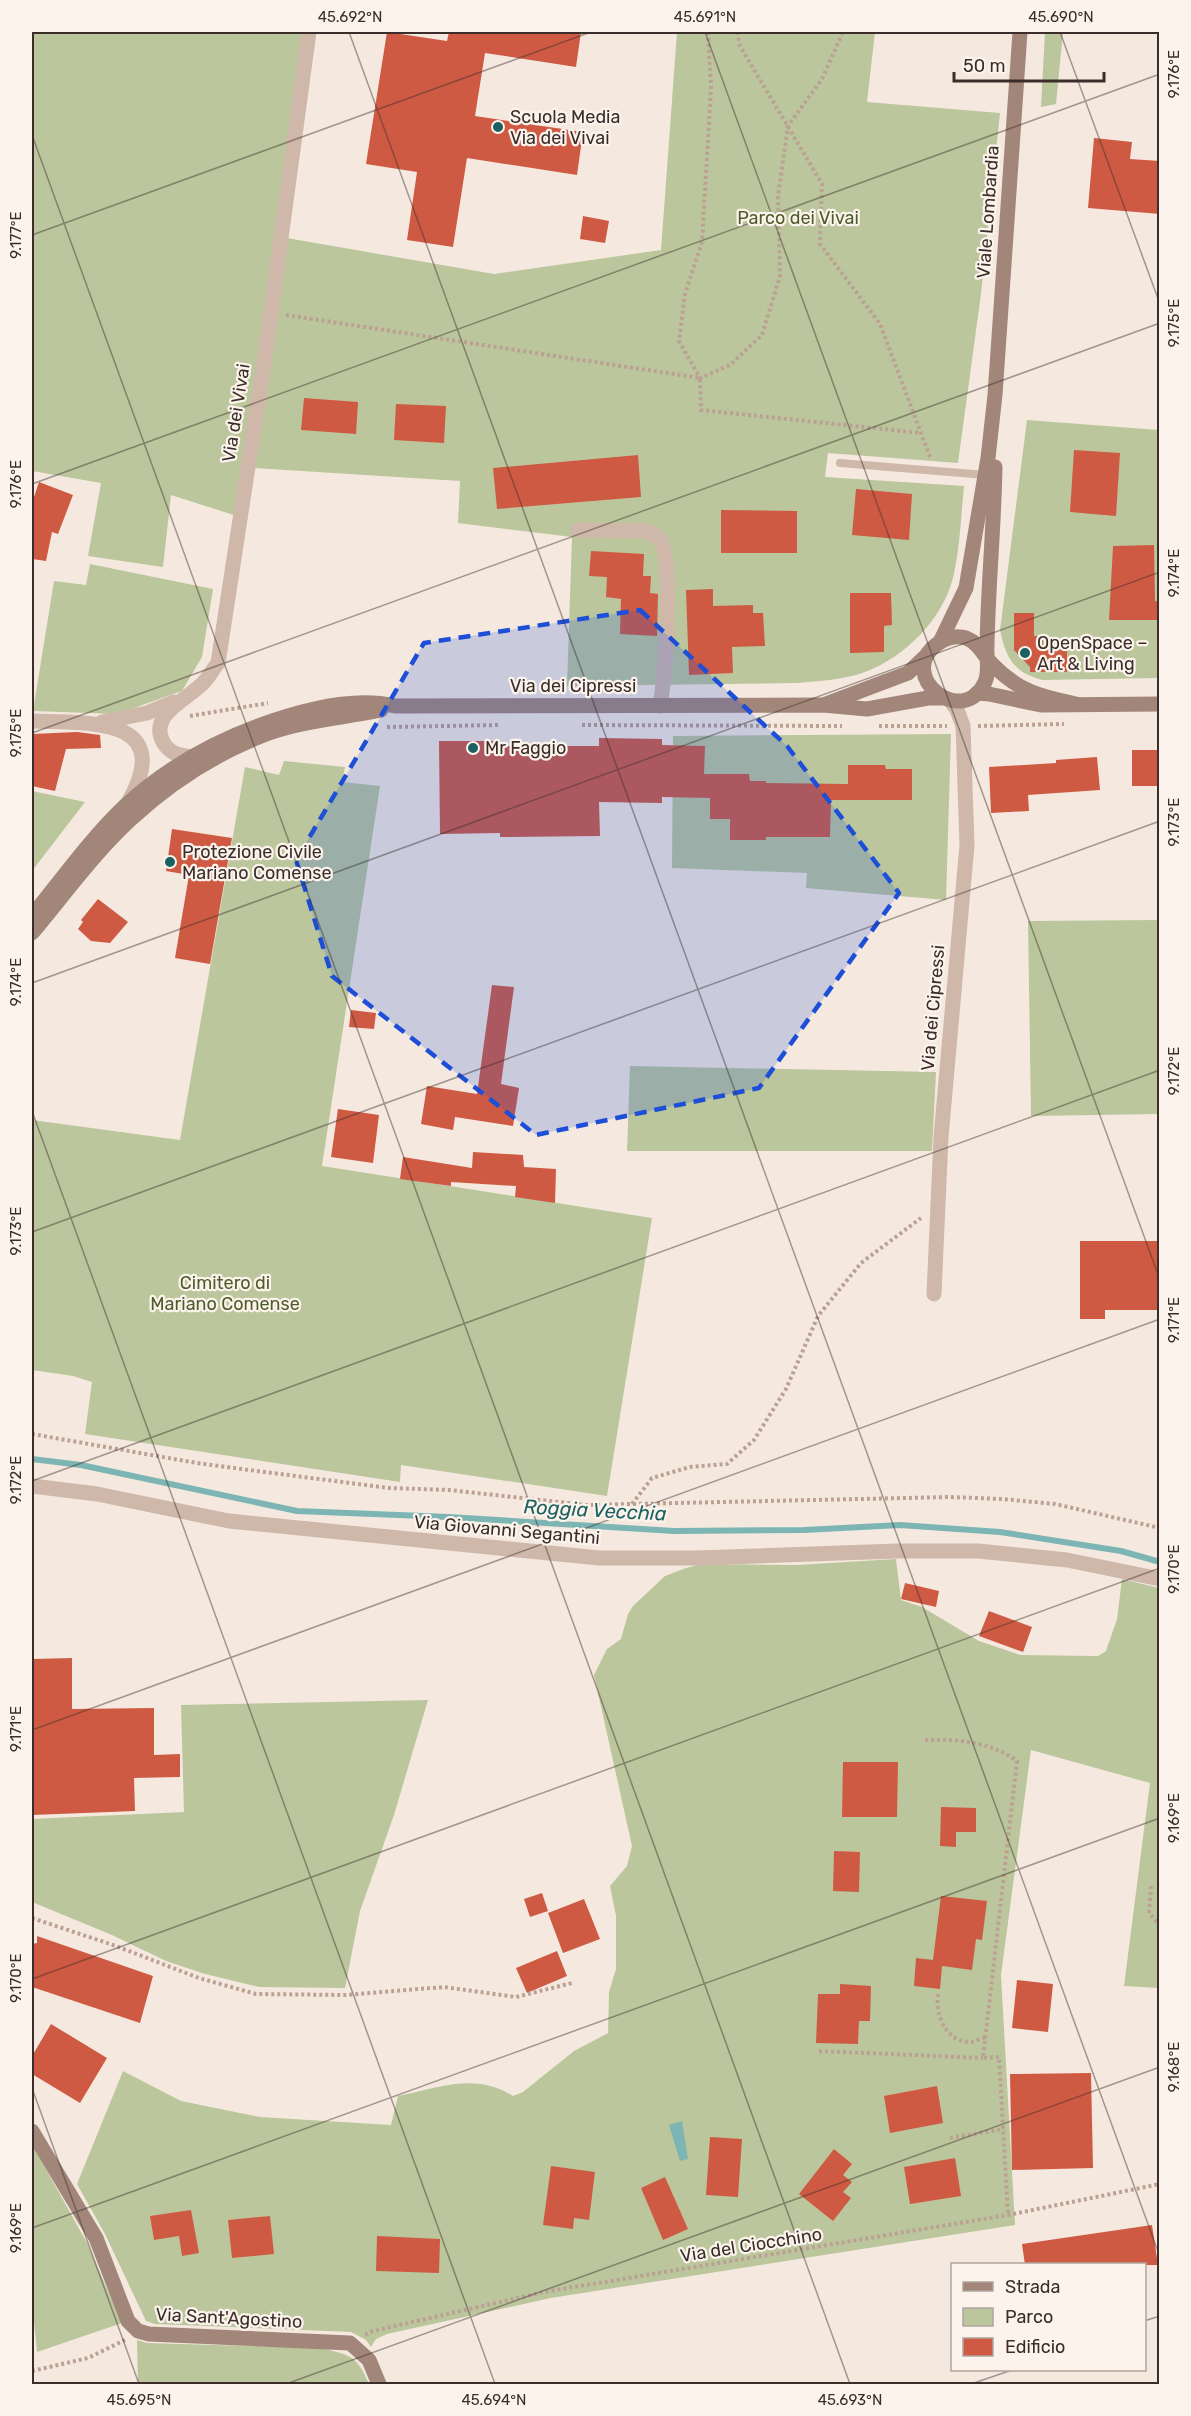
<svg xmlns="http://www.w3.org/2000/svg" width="1191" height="2416" viewBox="0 0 1191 2416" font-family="Rubik,sans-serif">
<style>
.green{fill:#bbc69d}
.water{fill:#7cb5b3}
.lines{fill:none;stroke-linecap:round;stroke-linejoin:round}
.stream{stroke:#7cb5b3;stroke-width:6}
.building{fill:#cf5a43}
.path{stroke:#bba193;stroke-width:4;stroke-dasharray:3 3;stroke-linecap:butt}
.lane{stroke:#cfb8aa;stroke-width:8}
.street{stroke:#cfb8aa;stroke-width:15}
.secondary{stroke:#a3867a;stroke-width:15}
.marked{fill:#1d4ed8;fill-opacity:0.2;stroke:#1d4ed8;stroke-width:4.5;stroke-dasharray:12 8;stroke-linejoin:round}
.ticks{fill:none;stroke:#3b2e2a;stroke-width:1.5;stroke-opacity:0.45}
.poi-dot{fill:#1b6160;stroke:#fcf4ec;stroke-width:2}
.labels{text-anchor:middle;stroke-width:4.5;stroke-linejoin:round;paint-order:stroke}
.poi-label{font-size:18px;fill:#3b2e2a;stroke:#fcf4ec;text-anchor:start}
.street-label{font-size:18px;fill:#3b2e2a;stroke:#fcf4ec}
.park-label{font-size:18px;fill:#4e5c2b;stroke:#fcf4ec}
.water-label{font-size:20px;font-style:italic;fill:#1b6160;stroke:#fcf4ec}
.neatline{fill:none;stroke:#3b2e2a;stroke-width:2}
.ticks-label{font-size:15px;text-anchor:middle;fill:#3b2e2a}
</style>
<rect width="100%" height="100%" fill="#f5e9df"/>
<g class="green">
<path d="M32,32H311L281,237L494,274L661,250L677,32H875L867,102L1000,113L981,294L958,463L828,453L825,477L964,486C961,517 960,548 953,578C942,620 905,657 865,672C843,680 820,681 797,683L567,686L572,537L458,523L460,481L254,468L240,517L171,495L163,567L88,556L101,483L32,471Z"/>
<polygon points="1045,32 1063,32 1056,104 1041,107"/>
<path d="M1027,420L1159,430V678L1042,680C1014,672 1006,659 1000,630Z"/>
<polygon points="90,564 213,589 202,657 182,691 117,714 33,711 54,581 86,585"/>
<polygon points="951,734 946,900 806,888 807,873 672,868 673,736"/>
<polygon points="284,761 345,767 342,782 380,786 322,1166 652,1218 607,1496 401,1465 400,1482 85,1434 92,1382 73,1376 32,1370 32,1120 180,1140 245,767 279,775"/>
<polygon points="32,791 85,802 32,871"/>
<polygon points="1159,920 1159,1114 1031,1116 1028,921"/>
<polygon points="630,1066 936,1072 932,1151 627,1151"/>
<path d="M896,1559L901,1600L922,1607L979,1641L1020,1655L1098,1656L1106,1651L1117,1619L1122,1579L1159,1588V1988L1124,1986L1150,1783L1031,1750L1001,1975L1015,2225L551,2298L387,2334L376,2339L371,2347L366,2340L351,2332L155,2324L146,2321L105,2234L77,2184L123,2071L181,2101L260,2117L391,2125L398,2096C439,2088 475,2072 513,2096L523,2092L574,2051L608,2033L609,1992L616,1969V1916L610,1886L627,1866L632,1846L594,1675L607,1649L621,1639L628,1614L633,1606L665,1576L686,1568L702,1564L797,1565Z"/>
<polygon points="428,1700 394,1815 360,1911 345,1988 259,1987 205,1974 166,1961 112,1935 32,1902 32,1819 184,1812 181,1705"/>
<polygon points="32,2144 87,2243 122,2323 37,2352 32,2301"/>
<path d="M137,2340L147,2343L320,2348C350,2355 357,2355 369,2384H138Z"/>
</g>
<polygon class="water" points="682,2121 688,2159 680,2161 669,2125"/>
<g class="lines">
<polyline class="stream" points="32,1459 81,1465 297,1511 449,1517 674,1531 804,1530 900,1525 1000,1532 1121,1551 1160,1562"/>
</g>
<g class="building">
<polygon points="387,32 447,41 449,32 581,32 576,67 485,53 475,116 583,132 577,175 467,158 453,247 407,240 417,172 366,164"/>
<polygon points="1094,138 1132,142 1130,159 1160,161 1160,214 1088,208"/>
<polygon points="583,216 609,221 605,243 580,239"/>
<polygon points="304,398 358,402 356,434 301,430"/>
<polygon points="396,404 446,406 444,443 394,440"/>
<polygon points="1074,450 1120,453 1116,516 1070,512"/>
<polygon points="638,455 641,497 497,509 493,468"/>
<polygon points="39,482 73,495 58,534 52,532 46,561 32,559 32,503"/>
<polygon points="856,489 912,494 909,540 852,535"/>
<polygon points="721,510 797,511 797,553 721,553"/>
<polygon points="1154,545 1155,601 1160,602 1160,620 1109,620 1113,546"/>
<polygon points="591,551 644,554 643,576 651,576 650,593 658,594 657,636 620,634 621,599 606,597 607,577 589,576"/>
<polygon points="713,589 713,606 753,605 753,613 763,613 765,646 732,647 733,673 689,675 686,590"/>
<polygon points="850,593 891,593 892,625 884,626 884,652 850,653"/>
<polygon points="1014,613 1034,613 1034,636 1043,636 1043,649 1067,649 1067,672 1030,672 1030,667 1014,650"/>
<polygon points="77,732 100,735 101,748 66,749 55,791 32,786 32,734"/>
<polygon points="599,738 662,739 662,745 705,746 704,774 749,774 750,781 766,781 766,783 848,784 848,765 885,765 886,769 912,769 912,800 831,800 830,837 766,837 766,840 730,840 730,819 710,819 710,798 662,797 662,803 599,802 600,836 500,837 500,833 440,834 439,741 499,741 499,746 599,746"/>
<rect x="1132" y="750" width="28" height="36"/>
<polygon points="1097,757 1100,790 1028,795 1029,811 991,813 989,767 1056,763 1056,760"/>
<polygon points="172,829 232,838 210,964 175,958 189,875 166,871"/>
<polygon points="98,899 128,922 110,943 91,941 78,929 83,922 81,920"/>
<polygon points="492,985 514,987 501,1084 519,1088 513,1126 455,1117 453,1130 421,1124 427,1086 477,1094"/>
<polygon points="351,1010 376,1013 374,1029 349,1027"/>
<polygon points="338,1109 379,1115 373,1163 331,1157"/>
<polygon points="473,1152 523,1155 524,1167 556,1169 555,1203 515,1197 516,1186 451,1182 451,1186 400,1179 403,1157 472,1168"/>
<polygon points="1080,1241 1160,1241 1160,1310 1105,1310 1105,1319 1080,1319"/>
<polygon points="905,1583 939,1591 936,1607 901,1599"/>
<polygon points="989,1611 1032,1627 1023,1652 979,1636"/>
<polygon points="72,1658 72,1709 154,1708 154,1755 180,1754 180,1777 134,1778 135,1811 32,1815 32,1659"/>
<polygon points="843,1762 898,1762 897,1817 842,1817"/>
<polygon points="941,1807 976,1808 976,1832 956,1832 956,1847 940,1846"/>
<polygon points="834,1851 860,1852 859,1892 833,1891"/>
<polygon points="542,1893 548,1911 530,1917 524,1899"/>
<polygon points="941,1896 987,1901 982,1940 976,1939 972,1970 942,1966 940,1989 914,1986 916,1958 933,1960"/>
<polygon points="584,1899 600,1939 563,1953 548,1913"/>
<polygon points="37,1936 153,1976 140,2023 32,1987 32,1944 37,1943"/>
<polygon points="557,1951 567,1976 527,1993 516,1968"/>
<polygon points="1017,1980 1053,1984 1048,2032 1012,2028"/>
<polygon points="840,1984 871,1986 870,2021 859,2021 858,2044 816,2043 818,1994 840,1994"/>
<polygon points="51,2024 107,2058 80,2103 32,2074 32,2056"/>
<polygon points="1091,2073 1093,2168 1012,2170 1010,2074"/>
<polygon points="937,2086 943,2123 890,2133 884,2096"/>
<polygon points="710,2137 742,2139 738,2197 706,2195"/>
<polygon points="834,2149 852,2164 843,2175 852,2182 843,2192 851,2198 833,2221 799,2194"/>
<polygon points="955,2158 961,2196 910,2204 904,2167"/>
<polygon points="551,2166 595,2172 589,2220 574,2218 573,2229 543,2225"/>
<polygon points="665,2177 688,2229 663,2240 641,2188"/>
<polygon points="191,2210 199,2253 182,2256 179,2236 154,2240 150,2216"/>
<polygon points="270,2216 274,2254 232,2258 228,2220"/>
<polygon points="1152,2225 1158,2265 1025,2265 1022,2244"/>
<polygon points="377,2236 440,2239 439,2273 376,2271"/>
</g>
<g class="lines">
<g class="path">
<polyline points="708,32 711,89 702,242 685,294 679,341 700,378 730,365 762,335 780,276 778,196 788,126 822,79 843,32"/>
<polyline points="737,32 740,46 822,184 820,244 880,324 930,457"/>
<polyline points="286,315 700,378 701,410 921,433"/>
<polyline points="190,716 268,703"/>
<polyline points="582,725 842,726"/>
<polyline points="879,726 947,726"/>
<polyline points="978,726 1064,724"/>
<polyline points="387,727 500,725"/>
<polyline points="32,1434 197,1463 249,1470 389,1488 449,1490 586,1505 950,1497 1002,1499 1055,1504 1160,1528"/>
<polyline points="632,1504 652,1478 690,1467 727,1464 754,1440 786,1389 818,1316 861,1263 921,1218"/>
<path d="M925,1740C958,1739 989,1741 1017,1761L983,2058L999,2057L1008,2215"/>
<polyline points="1151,1886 1149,1913 1160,1925"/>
<polyline points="32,1918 116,1946 199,1978 256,1994 345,1995 444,1987 516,1997 572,1983"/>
<path d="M938,1994C935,2015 946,2043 972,2042C976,2041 982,2038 986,2037"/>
<polyline points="819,2051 983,2058"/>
<polyline points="950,2138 1004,2129"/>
<polyline points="365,2335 373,2331 544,2292 1008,2215 1160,2184"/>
<polyline points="32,2371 88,2358 125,2340"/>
</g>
<polyline class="lane" points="840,463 986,475"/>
<g class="street">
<path d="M578,530L645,531C651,533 656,534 660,540C674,562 665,678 660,706"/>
<path d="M32,721C87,723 176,716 129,801"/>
<polyline points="102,722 147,713 174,702"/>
<path d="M191,757C178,755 170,754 163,742C148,714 189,699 204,682C209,677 213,669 218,663L265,356L309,32"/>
<polyline points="934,1294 941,1137 967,845 963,726 957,710 950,700"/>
<polyline points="32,1486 97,1494 229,1521 599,1558 697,1558 897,1551 978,1551 1067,1560 1160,1579"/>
</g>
<g class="secondary">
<path d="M995,467C994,527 988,586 987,646C986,657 990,671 985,682C963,730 896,676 936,645C944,638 956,635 966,638C979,643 983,655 992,664C1018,691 1040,697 1076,704"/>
<polyline points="941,640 966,588 988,458 995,395 1020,32"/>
<polyline points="977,693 989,694 1041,705 1160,704"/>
<polyline points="826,704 908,673 927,655"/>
<path d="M32,916C62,879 91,838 126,805C173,762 228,734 288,716C322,706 360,698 395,706L823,705L867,709L928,698H942"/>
<path d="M32,933C64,895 94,853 131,819C171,782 218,752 269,733C305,720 344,718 381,710"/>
<polyline points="32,2131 96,2238 128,2321 138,2331 149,2334 350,2343 369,2360 379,2384"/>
</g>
</g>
<path class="marked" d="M640,610L787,746L899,893L759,1088L536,1135L332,976L296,860L424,643Z"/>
<path class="ticks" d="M349,32L1160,2257M705,32L1160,1280M1060,32L1160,304M32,135L850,2384M32,235L591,32M32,484L1160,74M32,733L1160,323M32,983L1160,572M32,1111L495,2384M32,1232L1160,821M32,1481L1160,1070M32,1730L1160,1319M32,1979L1160,1568M32,2088L139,2384M32,2228L1160,1818M1144,2321L1160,2316M286,2384L1160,2067M971,2384L1012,2370"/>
<g class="poi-dot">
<circle cx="498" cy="127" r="6"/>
<circle cx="1025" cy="653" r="6"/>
<circle cx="473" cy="748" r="6"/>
<circle cx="170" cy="862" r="6"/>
</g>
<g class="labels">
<g class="poi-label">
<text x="510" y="123">Scuola Media<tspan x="510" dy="21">Via dei Vivai</tspan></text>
<text x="1037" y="649">OpenSpace –<tspan x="1037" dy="21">Art &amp; Living</tspan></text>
<text x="485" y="754">Mr Faggio</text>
<text x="182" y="858">Protezione Civile<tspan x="182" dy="21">Mariano Comense</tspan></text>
</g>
<g class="street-label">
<text transform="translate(988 212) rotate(-86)" y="6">Viale Lombardia</text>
<text transform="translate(236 413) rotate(-81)" y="6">Via dei Vivai</text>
<text x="573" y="692">Via dei Cipressi</text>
<text transform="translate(933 1008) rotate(-85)" y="6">Via dei Cipressi</text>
<text transform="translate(507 1530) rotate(5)" y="6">Via Giovanni Segantini</text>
<text transform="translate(751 2245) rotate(-9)" y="6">Via del Ciocchino</text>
<text transform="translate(229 2318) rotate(3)" y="6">Via Sant'Agostino</text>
</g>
<g class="park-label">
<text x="798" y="224">Parco dei Vivai</text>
<text x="225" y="1289">Cimitero di<tspan x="225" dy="21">Mariano Comense</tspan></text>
</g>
<g class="water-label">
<text transform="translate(595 1510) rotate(3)" y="7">Roggia Vecchia</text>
</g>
</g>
<rect width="1191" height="2416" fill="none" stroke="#fcf4ec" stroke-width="66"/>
<rect x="951" y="2263" width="195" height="108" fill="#fcf4ec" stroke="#afa59e" stroke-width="1.5"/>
<rect x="963" y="2282" width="30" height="9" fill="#a3867a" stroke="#afa59e" stroke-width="1.5"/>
<text x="1005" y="2293" font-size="18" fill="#3b2e2a">Strada</text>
<rect x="963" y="2308" width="30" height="18" fill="#bbc69d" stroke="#afa59e" stroke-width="1.5"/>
<text x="1005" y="2323" font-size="18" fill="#3b2e2a">Parco</text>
<rect x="963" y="2338" width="30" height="18" fill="#cf5a43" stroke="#afa59e" stroke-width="1.5"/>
<text x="1005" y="2353" font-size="18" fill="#3b2e2a">Edificio</text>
<path d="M954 72v9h150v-9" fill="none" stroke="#3b2e2a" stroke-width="3"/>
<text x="963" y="72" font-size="18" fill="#3b2e2a" stroke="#fcf4ec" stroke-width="4.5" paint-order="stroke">50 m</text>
<rect x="33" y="33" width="1125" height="2350" class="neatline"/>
<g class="ticks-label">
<text x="350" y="22">45.692°N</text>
<text x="705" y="22">45.691°N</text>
<text x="1061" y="22">45.690°N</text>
<text transform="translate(1174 74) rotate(-90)" y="5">9.176°E</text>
<text transform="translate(16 235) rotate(-90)" y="5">9.177°E</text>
<text transform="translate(1174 323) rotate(-90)" y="5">9.175°E</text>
<text transform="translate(16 484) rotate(-90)" y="5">9.176°E</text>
<text transform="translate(1174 573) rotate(-90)" y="5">9.174°E</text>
<text transform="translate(16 733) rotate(-90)" y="5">9.175°E</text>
<text transform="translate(1174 822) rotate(-90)" y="5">9.173°E</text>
<text transform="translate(16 982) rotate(-90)" y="5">9.174°E</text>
<text transform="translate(1174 1071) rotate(-90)" y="5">9.172°E</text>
<text transform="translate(16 1231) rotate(-90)" y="5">9.173°E</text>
<text transform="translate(1174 1320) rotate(-90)" y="5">9.171°E</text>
<text transform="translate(16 1480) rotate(-90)" y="5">9.172°E</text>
<text transform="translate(1174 1569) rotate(-90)" y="5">9.170°E</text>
<text transform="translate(16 1729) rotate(-90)" y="5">9.171°E</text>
<text transform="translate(1174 1818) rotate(-90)" y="5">9.169°E</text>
<text transform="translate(16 1978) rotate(-90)" y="5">9.170°E</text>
<text transform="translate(1174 2067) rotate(-90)" y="5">9.168°E</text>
<text transform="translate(16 2228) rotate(-90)" y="5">9.169°E</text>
<text x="139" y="2405">45.695°N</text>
<text x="494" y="2405">45.694°N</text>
<text x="850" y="2405">45.693°N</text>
</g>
</svg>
